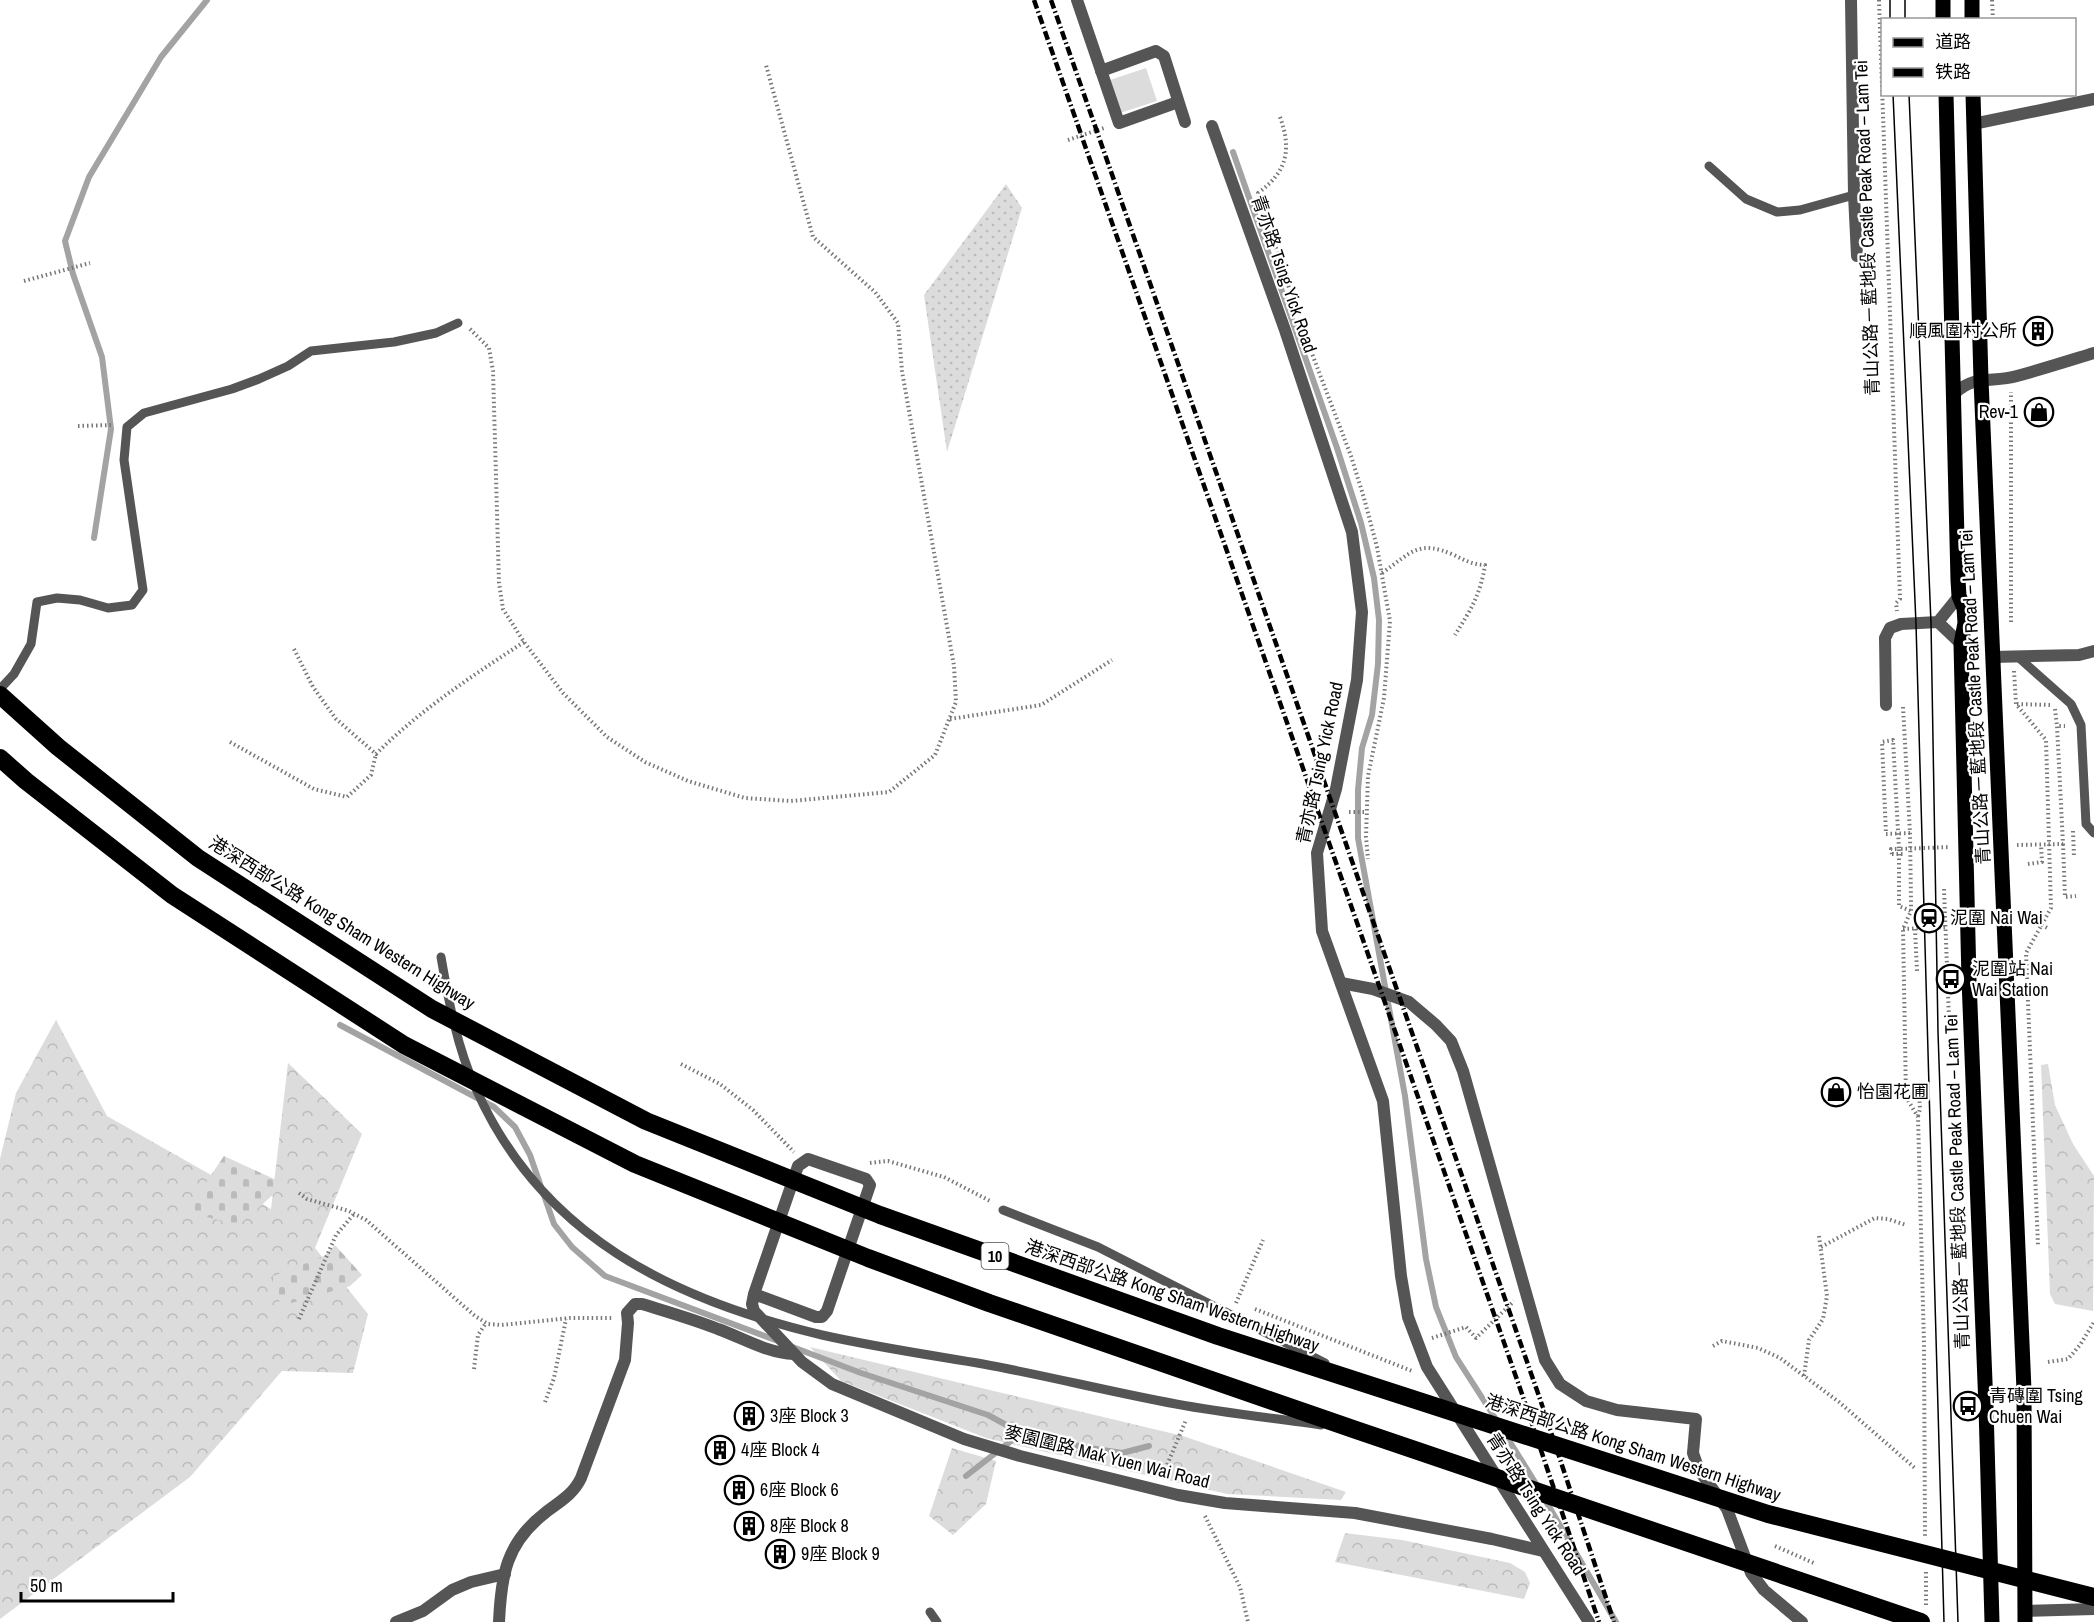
<svg xmlns="http://www.w3.org/2000/svg" width="2094" height="1622" viewBox="0 0 2094 1622" font-family="'Archivo Narrow','Noto Sans SC',sans-serif">
<style>
.grass{fill:url(#grass-dots)}
.forest{fill:url(#forest-crowns)}
.cemetery{fill:url(#cemetery-stones)}
.park{fill:#dcdcdc}
.lines{fill:none;stroke-linecap:round;stroke-linejoin:round}
.stream{stroke:#a3a3a3;stroke-width:6}
.path{stroke:#777;stroke-width:4;stroke-dasharray:1.5 3;stroke-linecap:butt}
.lane{stroke:#555;stroke-width:9}
.street{stroke:#555;stroke-width:12}
.primary{stroke:#000;stroke-width:15}
.highway{stroke:#000;stroke-width:18}
.tram{stroke:#000;stroke-width:1.5}
.rail{stroke:#000;stroke-width:4.5;stroke-dasharray:9 3 1.5 3;stroke-linecap:butt}
.labels{text-anchor:middle;stroke-width:4.5;stroke-linejoin:round;paint-order:stroke}
.shield{fill:#fff;stroke:#4c4c4c;stroke-width:1.5}
.shield-label{font-size:16px;font-weight:bold;fill:#000}
.street-label{font-size:18px;fill:#000;stroke:#fff}
.poi-label{font-size:18px;fill:#000;stroke:#fff;text-anchor:start}
</style>
<defs>
<pattern id="grass-dots" width="8" height="8" patternUnits="userSpaceOnUse" patternTransform="scale(1.5)"><rect width="8" height="8" fill="#dcdcdc"/><path d="M2 2h.1M6 6h.1" fill="none" stroke="#bbb" stroke-width="1.8" stroke-linecap="round"/></pattern>
<pattern id="forest-crowns" width="20" height="18" patternUnits="userSpaceOnUse" patternTransform="scale(1.5)"><rect width="20" height="18" fill="#dcdcdc"/><path d="M2 6a3 3 0 1 1 6 0M12 15a3 3 0 1 1 6 0" fill="none" stroke="#bbb"/></pattern>
<pattern id="cemetery-stones" width="16" height="16" patternUnits="userSpaceOnUse" patternTransform="scale(1.5)"><rect width="16" height="16" fill="#dcdcdc"/><path d="M2 7V4a2 2 0 0 1 4 0v3zM10 15v-3a2 2 0 0 1 4 0v3z" fill="#bbb"/></pattern>
</defs>
<rect width="100%" height="100%" fill="#fff"/>
<polygon class="grass" points="1006,184 1022,208 947,452 924,295"/>
<g class="forest">
<polygon points="56,1020 107,1116 271,1209 288,1063 362,1134 315,1248 368,1314 353,1373 282,1371 190,1477 0,1619 0,1159 16,1093"/>
<polygon points="2048,1064 2055,1105 2073,1144 2094,1176 2093,1311 2055,1304 2050,1294 2041,1065"/>
<polygon points="810,1347 1183,1436 1346,1492 1341,1500 1227,1494 986,1438 841,1381"/>
<polygon points="952,1448 996,1461 986,1504 953,1535 929,1516"/>
<polygon points="1345,1533 1402,1540 1510,1563 1525,1572 1530,1583 1524,1599 1335,1562"/>
</g>
<g class="cemetery">
<polygon points="224,1156 285,1184 239,1225 186,1212"/>
<polygon points="335,1245 362,1275 350,1286 281,1306 271,1277 324,1256"/>
</g>
<polygon class="park" points="1146,68 1157,101 1120,113 1110,80"/>
<g class="lines">
<g class="stream">
<polyline points="1233,152 1337,448 1361,523 1374,578 1379,620 1378,664 1372,715 1362,748 1358,790 1358,838 1405,1096 1426,1259 1436,1307 1456,1357 1497,1421"/>
<polyline points="94,538 111,429 102,357 73,274 65,241 89,177 161,57 207,0"/>
<polyline points="340,1025 494,1107 515,1127 530,1155 554,1224 572,1247 605,1276 778,1341"/>
<polyline points="790,1346 861,1373 988,1415 1021,1433"/>
<polyline points="1505,1434 1538,1487"/>
<polyline points="966,1476 1021,1433 1083,1447 1122,1453 1149,1446"/>
<polyline points="1544,1498 1616,1622"/>
</g>
<g class="path">
<polyline points="1879,0 1900,599 1896,603 1897,611"/>
<polyline points="1992,0 1993,20"/>
<polyline points="1994,94 1994,97"/>
<path d="M1280,117C1292,150 1287,172 1258,193L1292,297"/>
<polyline points="1068,140 1104,128"/>
<polyline points="24,281 90,263"/>
<polyline points="470,329 489,348 493,371 499,583 503,609 524,642 563,693 607,737 645,762 688,781 745,798 791,801 889,792 935,755 956,702 954,666 902,371 898,323 875,292 813,237 766,65"/>
<polyline points="1306,338 1351,456 1364,498 1377,547 1390,621 1384,698 1368,776 1366,837 1368,859"/>
<polyline points="78,426 113,425"/>
<path d="M1382,573C1411,553 1418,539 1454,555C1464,560 1474,565 1485,565C1480,596 1471,609 1455,635"/>
<polyline points="2011,622 2011,392"/>
<path d="M294,649L313,687L336,719L376,754C420,710 472,676 524,642"/>
<polyline points="2014,671 2016,704 2046,740 2051,908 2026,953 2038,1246"/>
<polyline points="2017,704 2052,705"/>
<polyline points="1903,707 1910,833 1911,902 1911,911 1903,929 1906,1097 1918,1117 1924,1344 1925,1537"/>
<polyline points="2055,709 2057,726"/>
<polyline points="950,719 1041,705 1112,660"/>
<polyline points="230,742 314,789 347,797 371,775 376,754"/>
<polyline points="1349,812 1367,812"/>
<polyline points="2073,831 2074,857"/>
<polyline points="1910,833 1886,834 1882,742 1893,740 1899,849 1950,847"/>
<polyline points="2063,844 2065,897 2076,896"/>
<polyline points="2017,845 2063,844 2057,726 2065,726"/>
<polyline points="1892,854 1891,849 1899,849 1899,906 1911,911"/>
<polyline points="1892,854 1904,854"/>
<polyline points="2028,864 2042,862 2041,845"/>
<polyline points="1944,889 1949,1019"/>
<polyline points="2022,914 2049,929"/>
<polyline points="1903,929 1945,927"/>
<polyline points="1915,929 1917,971"/>
<polyline points="681,1064 720,1084 753,1110 794,1152"/>
<polyline points="1918,1116 1920,1109 1919,1092"/>
<polyline points="870,1163 888,1161 944,1177 992,1202"/>
<polyline points="299,1193 307,1199 349,1211 366,1220 475,1316 488,1324 502,1325 570,1318 612,1318"/>
<polyline points="1821,1247 1875,1218 1888,1219 1906,1225"/>
<polyline points="1236,1303 1263,1240"/>
<polyline points="1255,1309 1412,1371"/>
<polyline points="299,1319 336,1235 354,1214"/>
<polyline points="1432,1338 1466,1327 1476,1338 1514,1301"/>
<polyline points="1713,1346 1722,1341 1758,1348 1780,1358 1839,1402 1916,1469"/>
<polyline points="2048,1362 2068,1359 2080,1345 2094,1322"/>
<polyline points="474,1369 478,1335 486,1323"/>
<polyline points="1804,1376 1809,1340 1823,1319 1827,1296 1819,1236"/>
<polyline points="545,1402 554,1378 566,1319"/>
<polyline points="1162,1477 1186,1420"/>
<polyline points="1205,1516 1240,1587 1248,1622"/>
<polyline points="1775,1546 1816,1564"/>
<polyline points="1926,1572 1926,1606"/>
</g>
<g class="lane">
<polyline points="1709,166 1746,199 1777,212 1800,210 1854,195"/>
<polyline points="2018,657 2071,704 2081,725 2086,824 2094,833"/>
<polyline points="0,689 14,674 31,644 37,602 57,598 80,600 108,608 132,605 143,590 124,460 127,427 144,413 232,389 259,379 288,366 311,351 394,342 436,333 458,323"/>
<path d="M441,957C449,1003 457,1047 476,1089C541,1236 673,1300 822,1335C875,1347 930,1355 983,1364C1048,1376 1111,1392 1176,1404C1224,1413 1273,1418 1321,1425"/>
<polyline points="1003,1210 1098,1247 1325,1363"/>
<polyline points="930,1612 937,1622"/>
</g>
<g class="street">
<polyline points="1077,0 1119,123 1178,102"/>
<polyline points="1851,0 1854,195 1857,256"/>
<polyline points="1101,71 1156,51 1164,56 1185,122"/>
<polyline points="1973,124 2094,99"/>
<polyline points="1212,126 1285,330 1352,532 1362,612 1357,680 1336,789 1317,853 1322,931 1383,1101 1401,1276 1408,1317 1427,1367 1589,1622"/>
<path d="M1955,393C1975,374 1993,383 2017,376C2043,369 2068,361 2094,353"/>
<polyline points="1938,622 1961,644"/>
<polyline points="1993,657 2079,655 2094,651"/>
<polyline points="1886,705 1885,638 1890,628 1901,624 1938,622 1959,596"/>
<polyline points="1341,983 1373,989 1409,1002 1436,1025 1451,1041 1463,1071 1545,1360 1560,1384 1586,1401 1617,1410 1696,1419 1693,1453 1699,1470 1727,1509 1751,1573 1764,1590 1802,1622"/>
<polyline points="754,1294 816,1317 822,1317 827,1311 870,1185 866,1179 808,1159 798,1166 754,1294 752,1304 754,1311 802,1362 832,1384 964,1439 1020,1456 1178,1495 1225,1503 1355,1513 1492,1539 1543,1551"/>
<polyline points="2025,1611 2094,1609"/>
<polyline points="396,1622 423,1611 452,1590 471,1582 505,1574"/>
<path d="M499,1622C501,1576 506,1543 545,1513C559,1502 573,1495 581,1478L625,1360L628,1323L627,1313L635,1304H642C668,1312 693,1319 718,1329C743,1338 767,1353 794,1354"/>
</g>
<g class="primary">
<polyline points="1943,0 1943,20"/>
<polyline points="1972,0 1972,20"/>
<polyline points="1946,94 1958,580 1959,596 1964,608 1965,623 1961,644 1969,980 1986,1407 1992,1622"/>
<polyline points="1973,94 1981,380 2024,1390 2025,1622"/>
</g>
<g class="highway">
<polyline points="0,695 58,747 198,858 432,1009 646,1121 880,1215 1218,1336 1768,1514 2094,1597"/>
<polyline points="0,758 26,781 172,895 404,1045 635,1164 868,1258 989,1303 1356,1430 1921,1622"/>
</g>
<g class="tram">
<polyline points="1890,0 1890,20"/>
<polyline points="1905,0 1905,20"/>
<polyline points="1893,94 1916,624 1944,1622"/>
<polyline points="1909,94 1931,623 1938,1032 1958,1622"/>
</g>
<g class="rail">
<polyline points="1034,0 1522,1394 1599,1622"/>
<polyline points="1051,0 1540,1399 1614,1622"/>
</g>
</g>
<defs>
<g id="building-ring" transform="scale(1.5)"><circle r="9.5" fill="#fff" stroke="#000" stroke-width="1.5"/><path d="M-4-6H4V6H1V3H-1V6H-4ZM-2.5-4.3h1.7v1.8h-1.7ZM.8-4.3h1.7v1.8H.8ZM-2.5-1h1.7V.8h-1.7ZM.8-1h1.7V.8H.8Z" fill="#000"/></g>
<g id="shop-ring" transform="scale(1.5)"><circle r="9.5" fill="#fff" stroke="#000" stroke-width="1.5"/><path d="M-5-2.5h2.3a2.7 3.5 0 0 1 5.4 0H5L5.5 6h-11ZM-1.5-2.5h3a1.5 2.3 0 0 0-3 0Z" fill="#000"/></g>
<g id="station-ring" transform="scale(1.5)"><circle r="9.5" fill="#fff" stroke="#000" stroke-width="1.5"/><path d="M-3-6H3Q5-6 5-4V2Q5 4 3 4L4.5 6H3L1.5 4h-3L-3 6H-4.5L-3 4Q-5 4-5 2V-4Q-5-6-3-6ZM-3.5-4v3h7v-3ZM-3.5 1v1.5H-2V1ZM2 1v1.5H3.5V1Z" fill="#000"/></g>
<g id="bus-ring" transform="scale(1.5)"><circle r="9.5" fill="#fff" stroke="#000" stroke-width="1.5"/><path d="M-5-6H5V4H4V6H2V4H-2V6H-4V4H-5ZM-3.5-4V0h7V-4ZM-3.5 1.2v1.5H-2V1.2ZM2 1.2v1.5H3.5V1.2Z" fill="#000"/></g>
</defs>
<g fill-rule="evenodd">
<use href="#building-ring" x="2038" y="331"/>
<use href="#shop-ring" x="2039" y="412"/>
<use href="#station-ring" x="1929" y="918"/>
<use href="#bus-ring" x="1951" y="979"/>
<use href="#shop-ring" x="1836" y="1092"/>
<use href="#bus-ring" x="1968" y="1406"/>
<use href="#building-ring" x="749" y="1416"/>
<use href="#building-ring" x="720" y="1450"/>
<use href="#building-ring" x="739" y="1490"/>
<use href="#building-ring" x="749" y="1526"/>
<use href="#building-ring" x="780" y="1554"/>
</g>
<g class="labels">
<rect class="shield" x="981.5" y="1243" width="27" height="26" rx="4.5"/>
<g class="shield-label">
<text x="995" y="1262">10</text>
</g>
<g class="street-label">
<text transform="translate(1867 228) rotate(-92)" y="6">青山公路－藍地段 Castle Peak Road – Lam Tei</text>
<text transform="translate(1284 274) rotate(71)" y="6">青亦路 Tsing Yick Road</text>
<text transform="translate(1975 697) rotate(-93)" y="6">青山公路－藍地段 Castle Peak Road – Lam Tei</text>
<text transform="translate(1320 763) rotate(-78)" y="6">青亦路 Tsing Yick Road</text>
<text transform="translate(342 923) rotate(32)" y="6">港深西部公路 Kong Sham Western Highway</text>
<text transform="translate(1957 1182) rotate(-92)" y="6">青山公路－藍地段 Castle Peak Road – Lam Tei</text>
<text transform="translate(1172 1296) rotate(19)" y="6">港深西部公路 Kong Sham Western Highway</text>
<text transform="translate(1633 1448) rotate(18)" y="6">港深西部公路 Kong Sham Western Highway</text>
<text transform="translate(1107 1457) rotate(14)" y="6">麥園圍路 Mak Yuen Wai Road</text>
<text transform="translate(1536 1504) rotate(57)" y="6">青亦路 Tsing Yick Road</text>
</g>
<g class="poi-label">
<text x="2017" y="337" text-anchor="end">順風圍村公所</text>
<text x="2018" y="418" text-anchor="end">Rev-1</text>
<text x="1950" y="924">泥圍 Nai Wai</text>
<text x="1972" y="975">泥圍站 Nai<tspan x="1972" dy="21">Wai Station</tspan></text>
<text x="1857" y="1098">怡園花圃</text>
<text x="1989" y="1402">青磚圍 Tsing<tspan x="1989" dy="21">Chuen Wai</tspan></text>
<text x="770" y="1422">3座 Block 3</text>
<text x="741" y="1456">4座 Block 4</text>
<text x="760" y="1496">6座 Block 6</text>
<text x="770" y="1532">8座 Block 8</text>
<text x="801" y="1560">9座 Block 9</text>
</g>
</g>
<rect x="1881" y="18" width="195" height="78" fill="#ffffff" stroke="#999999" stroke-width="1.5"/>
<rect x="1893" y="38" width="30" height="9" fill="#000000" stroke="#999999" stroke-width="1.5"/>
<text x="1935" y="48" font-size="18" fill="#000000">道路</text>
<rect x="1893" y="68" width="30" height="9" fill="#000000" stroke="#999999" stroke-width="1.5"/>
<text x="1935" y="78" font-size="18" fill="#000000">铁路</text>
<path d="M21 1592v9h152v-9" fill="none" stroke="#000000" stroke-width="3"/>
<text x="30" y="1592" font-size="18" fill="#000000" stroke="#ffffff" stroke-width="4.5" paint-order="stroke">50 m</text>
</svg>
